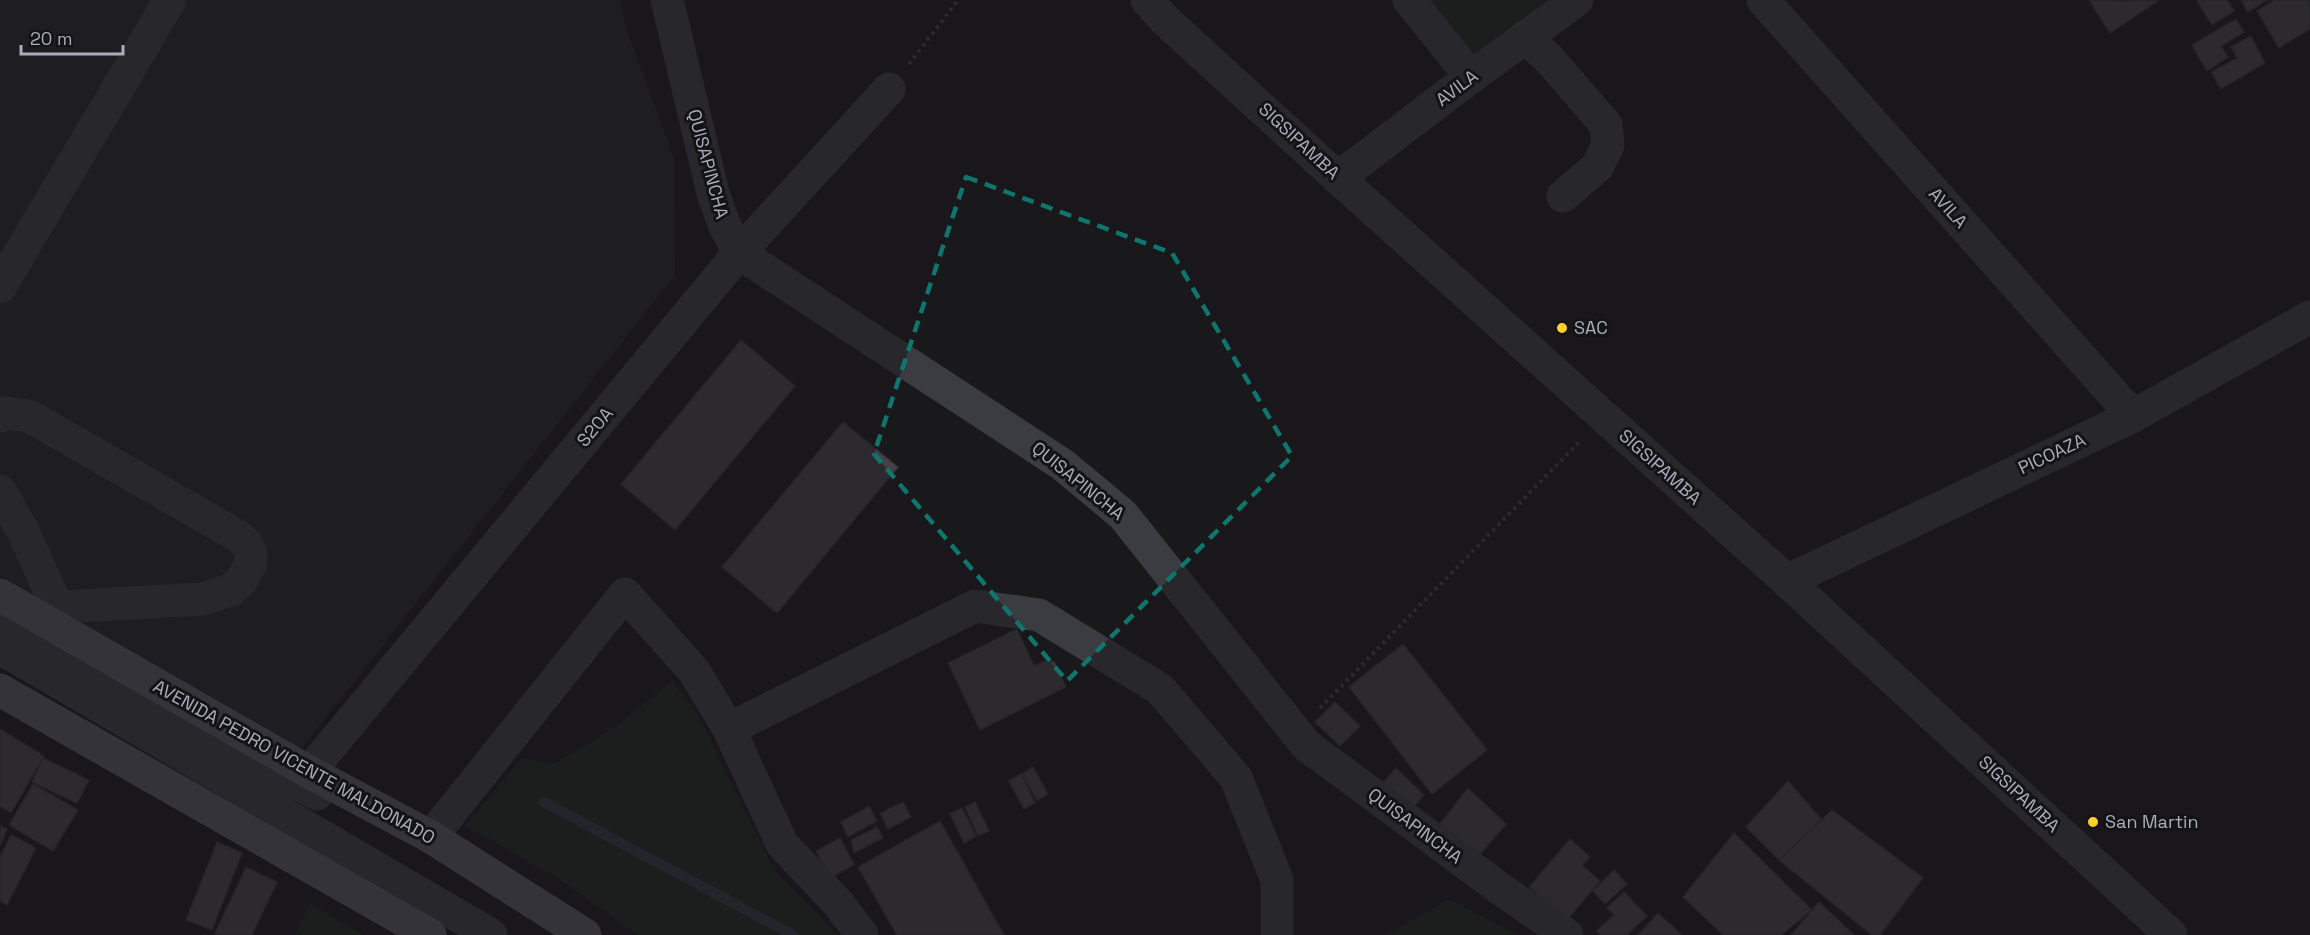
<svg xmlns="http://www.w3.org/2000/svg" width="2310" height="935" viewBox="0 0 2310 935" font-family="'Space Grotesk',sans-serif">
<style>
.built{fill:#252428}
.green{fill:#1e2720}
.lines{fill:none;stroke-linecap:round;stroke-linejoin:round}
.stream{stroke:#2d3640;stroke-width:10}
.building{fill:#434248;stroke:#333237;stroke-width:1.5}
.path{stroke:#3f4047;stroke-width:4;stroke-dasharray:3 4.5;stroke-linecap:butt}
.minor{stroke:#3b3b42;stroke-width:33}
.major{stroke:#555660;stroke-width:33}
.marked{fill:none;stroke:#0f766e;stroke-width:4.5;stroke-dasharray:12 8;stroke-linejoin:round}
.poi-dot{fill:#ffd02c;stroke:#141316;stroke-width:2}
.labels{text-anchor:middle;stroke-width:6;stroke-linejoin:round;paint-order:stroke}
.street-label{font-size:18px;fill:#aaadbc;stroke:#141316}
.poi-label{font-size:18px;fill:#aaadbc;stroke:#141316;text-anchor:start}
</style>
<rect width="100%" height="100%" fill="#19181b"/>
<polygon class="built" points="0,0 621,0 625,25 674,158 675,275 290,763 0,575"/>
<g class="green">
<polygon points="1422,0 1560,0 1472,64"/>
<polygon points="672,681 696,711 776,873 838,935 639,935 557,878 465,825 522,758 554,764 615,727"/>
<polygon points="1449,899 1518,935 1386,935"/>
<polygon points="309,904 364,935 295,935"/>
</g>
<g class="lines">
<polyline class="stream" points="544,802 793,935"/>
</g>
<g class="building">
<polygon points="2089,0 2121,1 2159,0 2110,33"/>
<polygon points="2199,0 2227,0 2234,11 2212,25 2197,1"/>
<polygon points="2241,0 2267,0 2248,12"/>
<polygon points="2274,0 2310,0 2310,29 2279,48 2257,11"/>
<polygon points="2236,19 2244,32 2221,46 2228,57 2207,71 2192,45"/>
<polygon points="2251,36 2265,63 2221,89 2211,72 2237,58 2231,47"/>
<polygon points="741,340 795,386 675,530 621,484"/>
<polygon points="843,422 898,467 777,613 722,567"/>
<polygon points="1017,629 1034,666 1045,661 1054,662 1066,687 980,730 948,663"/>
<polygon points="1403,644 1487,750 1432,794 1349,687"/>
<polygon points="1335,702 1360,726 1340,746 1315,722"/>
<polygon points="0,729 44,756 11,813 0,806"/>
<polygon points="43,758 89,780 77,803 32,782"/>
<polygon points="1033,767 1048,794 1037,801 1022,774"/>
<polygon points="1396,768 1424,795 1409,812 1381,785"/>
<polygon points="1021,774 1035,803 1024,809 1009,781"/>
<polygon points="1788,781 1822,820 1779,860 1746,827"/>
<polygon points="33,784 78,810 53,851 9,825"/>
<polygon points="1468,788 1506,824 1471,865 1433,833"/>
<polygon points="903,802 911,817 888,829 880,813"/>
<polygon points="975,802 989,831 978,836 965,807"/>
<polygon points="869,806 877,821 848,837 841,822"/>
<polygon points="962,808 976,836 964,843 950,814"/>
<polygon points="1832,810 1923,878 1880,935 1872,935 1779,860"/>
<polygon points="940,821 1004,935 897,935 858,867"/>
<polygon points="0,826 7,829 0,846"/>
<polygon points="877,827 883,838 854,853 851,840"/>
<polygon points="1734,833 1812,910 1781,935 1723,935 1683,897"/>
<polygon points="11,835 36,848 7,905 0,901 0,857"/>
<polygon points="840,838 854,865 830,878 816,851"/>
<polygon points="1570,839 1590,857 1582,865 1600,881 1567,920 1529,887"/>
<polygon points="217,842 242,853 212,930 186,920"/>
<polygon points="246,867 277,882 252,935 218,935 215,933"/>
<polygon points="1614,870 1627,884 1605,904 1593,891"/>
<polygon points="1624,892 1647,916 1627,935 1600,935 1596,931 1614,915 1607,908"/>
<polygon points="1819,902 1854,935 1791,935"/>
<polygon points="1658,913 1682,935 1638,935"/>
</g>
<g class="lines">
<g class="path">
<polyline points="909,64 958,0"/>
<polyline points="1320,708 1580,441"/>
</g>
<g class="minor">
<polyline points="667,0 713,193 724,224 739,253 1063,465 1123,515 1306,745 1502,890 1567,935"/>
<polyline points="1147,0 1165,20 1338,178 1787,581 2171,935"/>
<polyline points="1409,0 1471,77"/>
<polyline points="1763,0 2133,416"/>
<polyline points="1525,37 1550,60 1606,125 1608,145 1597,167 1563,196"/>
<polyline points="1338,178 1471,77 1577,0"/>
<polyline points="0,287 170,0"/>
<polyline points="0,416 6,413 29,416 238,536 247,544 251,555 250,565 242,580 231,590 203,599 60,607 52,596 23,531 0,491"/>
<polyline points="1787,581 2133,416 2310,317"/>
<polyline points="0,617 197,730 317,794"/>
<polyline points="0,648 491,935"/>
<polyline points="729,729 975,606 1039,615 1160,689 1236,778 1277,880 1277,935"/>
<polyline points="309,772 739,253 889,89"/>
<polyline points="431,837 625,594 694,671 729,729 782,844 838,903 862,935"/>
</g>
<g class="major">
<polyline points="0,595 309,772 431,837 585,935"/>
<polyline points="0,690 430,935"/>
</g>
</g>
<path d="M0 0H2310V935H0ZM966,177L1172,253L1292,456L1067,681L874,454Z" fill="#19181b" fill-opacity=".55" fill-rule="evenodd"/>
<path class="marked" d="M966,177L1172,253L1292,456L1067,681L874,454Z"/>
<g class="poi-dot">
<circle cx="1562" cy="328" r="6"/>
<circle cx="2093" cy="822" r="6"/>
</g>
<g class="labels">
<g class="street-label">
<text transform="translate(1457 88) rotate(-37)" y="6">AVILA</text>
<text transform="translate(1299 141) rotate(43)" y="6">SIGSIPAMBA</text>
<text transform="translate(708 164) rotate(75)" y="6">QUISAPINCHA</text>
<text transform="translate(1948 208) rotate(48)" y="6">AVILA</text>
<text transform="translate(595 427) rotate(-50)" y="6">S20A</text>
<text transform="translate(2052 454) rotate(-25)" y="6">PICOAZA</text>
<text transform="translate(1660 467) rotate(42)" y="6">SIGSIPAMBA</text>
<text transform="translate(1078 481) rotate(39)" y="6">QUISAPINCHA</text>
<text transform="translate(294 762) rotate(29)" y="6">AVENIDA PEDRO VICENTE MALDONADO</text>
<text transform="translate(2019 794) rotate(43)" y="6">SIGSIPAMBA</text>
<text transform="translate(1415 826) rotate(37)" y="6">QUISAPINCHA</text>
</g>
<g class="poi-label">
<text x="1574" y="334">SAC</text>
<text x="2105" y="828">San Martin</text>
</g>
</g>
<path d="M21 45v9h102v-9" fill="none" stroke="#aaadbc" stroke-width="3"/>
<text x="30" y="45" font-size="18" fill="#aaadbc" stroke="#141316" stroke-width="4.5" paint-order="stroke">20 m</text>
</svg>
